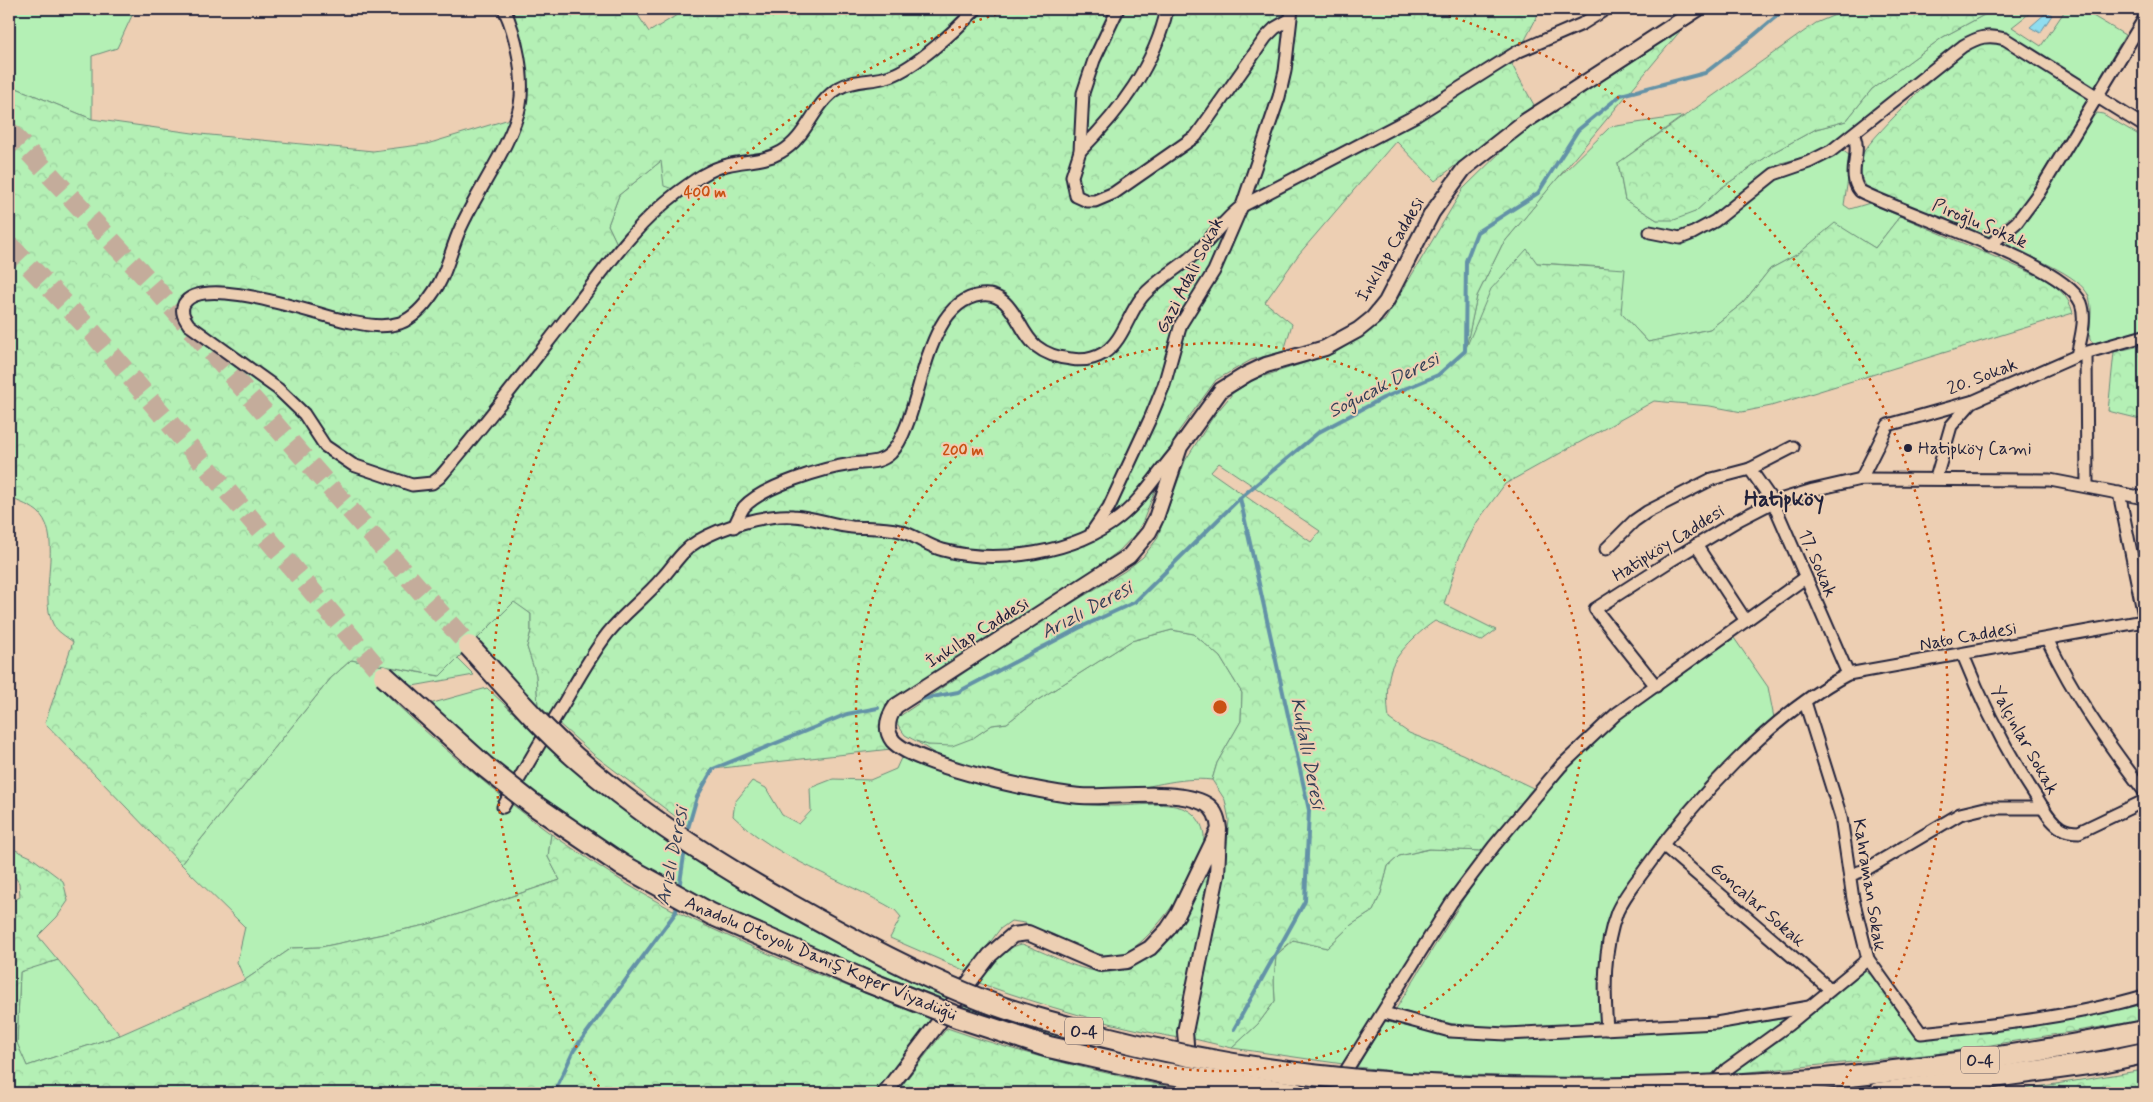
<svg xmlns="http://www.w3.org/2000/svg" width="2153" height="1102" viewBox="0 0 2153 1102" font-family="Mynerve,sans-serif">
<style>
.green{fill:#b4f0b5;stroke:#6b8978}
.forest{fill:url(#forest-crowns);stroke:#6b8978;fill-rule:evenodd}
.water{fill:url(#water-ripples);stroke:#6492a7}
.lines{fill:none;stroke-linecap:round;stroke-linejoin:round}
.stream{stroke:#6492a7;stroke-width:4}
.motorway-tunnel{stroke:#c4ac9b;stroke-width:20;stroke-dasharray:20 10;stroke-linecap:butt}
.minor-casing{stroke:#22223b;stroke-width:15}
.tertiary-casing{stroke:#22223b;stroke-width:18}
.motorway-casing{stroke:#22223b;stroke-width:24}
.minor{stroke:#edcfb3;stroke-width:11}
.tertiary{stroke:#edcfb3;stroke-width:14}
.motorway{stroke:#edcfb3;stroke-width:20}
.motorway-bridge-casing{stroke:#22223b;stroke-width:24;stroke-linecap:butt}
.motorway-bridge{stroke:#edcfb3;stroke-width:20}
.ring{fill:none;stroke:#ca5113;stroke-width:2.5;stroke-dasharray:2.5 5}
.poi-dot{fill:#22223b;stroke:#edcfb3;stroke-width:2}
.labels{text-anchor:middle;stroke-width:4;stroke-linejoin:round;paint-order:stroke}
.shield{fill:#edcfb3;stroke:#5f565f;stroke-width:1}
.shield-label{font-size:16px;font-weight:bold;fill:#22223b}
.street-label{font-size:18px;fill:#22223b;stroke:#edcfb3}
.poi-label{font-size:18px;fill:#22223b;stroke:#edcfb3;text-anchor:start}
.water-label{font-size:19px;font-style:italic;fill:#323e56;stroke:#edcfb3}
.district-label{font-size:22px;font-weight:bold;fill:#22223b;stroke:#edcfb3}
.centre{fill:#ca5113;stroke:#edcfb3;stroke-width:2.5}
.ring-label{font-size:15px;text-anchor:middle;font-weight:bold;fill:#ca5113;stroke:#edcfb3;stroke-width:4;stroke-linejoin:round;paint-order:stroke}
</style>
<defs>
<pattern id="forest-crowns" width="20" height="18" patternUnits="userSpaceOnUse" patternTransform="scale(1.25)"><rect width="20" height="18" fill="#b4f0b5"/><path d="M2 6a3 3 0 1 1 6 0M12 15a3 3 0 1 1 6 0" fill="none" stroke="#9ace9d"/></pattern>
<pattern id="water-ripples" width="26" height="14" patternUnits="userSpaceOnUse" patternTransform="scale(1.25)"><rect width="26" height="14" fill="#90ddef"/><path d="M2 4q2-2 4 0t4 0M15 11q2-2 4 0t4 0" fill="none" stroke="#7cbdce"/></pattern>
</defs>
<rect width="100%" height="100%" fill="#edcfb3"/>
<filter id="ink" filterUnits="userSpaceOnUse"><feTurbulence type="fractalNoise" baseFrequency=".02" numOctaves="2"/><feDisplacementMap in="SourceGraphic" scale="10" xChannelSelector="R" yChannelSelector="G"/><feConvolveMatrix kernelMatrix="1 2 1 2 8 2 1 2 1" color-interpolation-filters="sRGB"/></filter>
<g filter="url(#ink)">
<g class="green">
<polygon points="9,9 135,9 117,48 92,56 92,119 9,85"/>
<path d="M1995,9H2035L2012,27L2041,46L2066,9H2081L2125,35L2093,90L2006,35C1990,29 1978,32 1963,39L1860,120L1837,141L1811,155L1781,163L1720,210L1693,228L1678,234L1647,235L1674,242L1778,175L1827,159L1842,150L1849,155V172L1844,205L1850,209L1870,203L1900,216L1875,248L1835,224L1798,254L1770,269L1743,303L1710,329L1648,342L1621,313L1604,267L1537,263L1465,351L1477,296L1502,245L1556,180L1610,127L1683,116L1618,163L1625,200L1657,220L1695,212L1721,188L1772,153L1816,129L1846,121L1872,89L1943,37Z"/>
<path d="M2097,113L2103,114L2144,138V331L2094,343L2090,340C2088,326 2094,311 2089,297C2081,274 2025,255 2004,245L2029,218L2093,116Z"/>
<polygon points="661,161 679,191 620,250 608,225 619,195"/>
<polygon points="514,601 531,614 531,631 527,647 536,675 538,705 476,639"/>
<path d="M1172,630L1194,634L1220,657L1242,693L1241,721L1217,763L1212,780C1179,776 1146,789 1113,792C1074,795 973,775 938,756C931,751 923,746 916,741L928,745L973,738L992,725L1007,723L1033,703L1131,641Z"/>
<path d="M1734,638L1768,687L1774,718L1691,802L1655,846L1615,905L1602,1022C1558,1025 1511,1032 1467,1026C1443,1023 1420,1016 1396,1009L1475,880L1521,822L1577,759L1622,717Z"/>
<path d="M457,658L474,675L407,687L384,676L377,685C432,740 489,788 551,834L548,857L560,880L426,925L321,947L292,948L245,980L237,962L245,927L181,864L331,678L351,660L439,676Z"/>
<path d="M487,688C536,734 584,781 638,820C734,891 840,950 950,997L946,1000C831,955 715,911 609,845C544,805 485,754 426,705Z"/>
<path d="M901,758C970,781 1040,805 1114,806C1134,806 1171,800 1189,811C1197,816 1203,825 1204,835C1207,864 1150,947 1120,955C1096,961 1048,932 1025,923L1011,921L1000,929L968,972L890,938L901,917L895,910C841,878 778,860 733,816L735,802L752,781L766,788L782,815L799,824L811,811L810,788L833,779L870,780L896,769Z"/>
<polygon points="1429,849 1483,851 1454,889 1343,1064 1232,1048 1258,1024 1275,1001 1274,981 1276,955 1294,940 1327,948 1351,925 1373,911 1381,893 1388,866 1399,856"/>
<polygon points="58,960 120,1035 27,1066 17,1044 20,971"/>
<polygon points="966,1002 1076,1042 1046,1035 963,1007"/>
<polygon points="1789,1018 1711,1076 1560,1078 1412,1073 1357,1067 1385,1021 1453,1037 1519,1040 1714,1029"/>
</g>
<g class="forest">
<path d="M504,9H634L649,32L677,15L683,9H1541L1512,65L1534,105L1435,181L1396,141L1299,254L1265,302L1292,324L1284,351L1251,360L1216,380L1178,432L1143,521L1136,533L1119,551L1077,581L941,670L892,698L885,706L880,721L882,737L891,749L713,769L697,797L688,826L593,754L538,705L536,675L527,647L531,631V614L514,602L440,676L351,660L331,678L181,864L45,723L73,642C67,637 56,631 53,624C38,595 63,540 40,514C33,506 18,502 9,497V85L92,119L200,134L373,151L427,144L516,117L521,93ZM661,161L664,186L679,191L620,250L608,225L619,195Z"/>
<polygon points="1849,9 1995,9 1943,37 1872,89 1846,121 1816,129 1772,153 1721,188 1695,212 1674,220 1657,220 1625,200 1618,163 1816,23"/>
<path d="M1681,30L1502,245L1477,296L1466,348L1491,289L1527,249L1537,263L1625,269L1621,313L1648,342L1710,329L1743,303L1770,269L1798,254L1835,223L1875,248L1900,216L2041,277C2057,287 2068,294 2073,313L1771,406L1742,412L1710,406L1654,401L1505,484L1477,522L1459,557L1444,604L1496,630L1481,641L1435,621C1421,630 1396,653 1391,669C1386,685 1387,703 1389,719L1409,733L1462,754L1533,788L1483,851L1429,849L1399,856L1388,866L1381,893L1373,911L1351,925L1327,948L1293,940L1276,955L1274,981L1275,1001L1258,1024L1232,1048L1190,1038L1223,881L1229,820L1225,800L1212,780L1217,763L1241,721L1242,693L1220,657L1194,634L1172,630L1131,641L1033,703L1007,723L992,725L973,738L952,746L928,745L916,741L905,735L898,725L897,718L1029,629L1125,571L1143,557L1157,539L1185,461L1213,417L1233,393L1255,379L1335,353L1385,320L1463,189L1515,138ZM1219,463L1320,531L1311,542L1211,472Z"/>
<path d="M1987,42L2001,44L2089,99L2022,206L1988,237L1868,189C1861,179 1858,165 1863,153C1872,136 1959,50 1976,44C1979,43 1984,43 1987,42Z"/>
<polygon points="2144,345 2144,420 2108,411 2114,352"/>
<path d="M551,834C592,861 632,890 677,912C760,953 846,986 933,1019L876,1093H9V903L20,897L19,883L9,868V847L31,857L63,881L68,901L57,917L38,936L58,960L20,972L17,1043L27,1066L120,1035L245,980L292,948L321,947L426,925L560,880L548,857Z"/>
<path d="M1210,869L1213,872L1179,1038C1110,1026 1045,1006 979,983C991,967 1002,948 1022,944C1065,959 1103,990 1147,958C1158,950 1169,941 1176,929C1186,911 1196,884 1210,869Z"/>
<polygon points="1862,969 1871,975 1903,1019 1922,1039 1995,1030 2115,1010 2144,1003 2144,1020 1935,1054 1728,1074"/>
<path d="M947,1028C1025,1056 1106,1073 1187,1091V1093H896Z"/>
<polygon points="2144,1070 2144,1093 1999,1093"/>
</g>
<polygon class="water" points="2047,12 2052,15 2040,33 2030,27"/>
<g class="lines">
<g class="stream">
<polyline points="917,700 958,692 1079,628 1135,602 1240,498 1319,432 1383,398 1438,375 1465,351 1466,261 1477,232 1538,193 1578,130 1621,95 1705,73 1753,36 1785,9"/>
<polyline points="686,835 697,797 713,769 847,714 878,708"/>
<polyline points="679,889 685,849"/>
<polyline points="1234,1029 1305,901 1309,810 1240,498"/>
<polyline points="554,1093 574,1050 676,912 677,904"/>
</g>
<g class="motorway-tunnel">
<polyline points="9,131 150,282 469,646"/>
<polyline points="9,245 94,334 384,676"/>
</g>
<g class="minor-casing">
<g id="minor">
<path d="M504,9C516,34 525,76 520,105C513,142 477,191 461,227C451,248 447,274 433,293C425,305 414,318 400,323C384,328 367,325 351,322C322,317 202,272 184,304C180,312 185,319 189,325L278,389L304,414L325,446L353,465L412,485L432,483L440,477C489,420 533,361 579,302C609,263 638,222 677,193C692,182 709,169 727,165C746,160 764,162 781,152C808,137 813,103 839,88C854,79 873,82 890,76C915,68 957,29 976,9"/>
<polyline points="1118,9 1094,60 1083,93 1080,151 1072,176 1076,196 1087,201 1095,201 1114,193 1196,136 1266,37 1275,28 1289,20"/>
<path d="M1854,136C1862,154 1846,174 1860,191C1904,214 2064,263 2081,303C2087,319 2080,340 2077,356"/>
<path d="M1080,151C1120,111 1155,65 1167,9"/>
<path d="M1650,232L1680,238L1693,233L1715,221L1774,174L1809,162L1831,151L1963,46C1978,37 1988,34 2005,39L2144,126"/>
<polyline points="1989,246 2017,222 2038,194 2144,19"/>
<polyline points="2086,353 2087,486"/>
<polyline points="1750,469 1773,502 1848,674"/>
<polyline points="1936,478 1951,426 1972,402"/>
<polyline points="1861,479 1888,425 1974,401 2081,354 2144,336"/>
<polyline points="2119,493 2144,616"/>
<path d="M734,527C737,520 740,513 744,507C763,486 824,468 852,464C866,462 880,464 891,453C924,418 920,303 981,295C1013,291 1017,330 1036,346C1046,354 1059,358 1071,359C1082,361 1094,359 1104,353C1123,341 1128,314 1142,297C1158,278 1182,267 1200,249C1215,234 1226,218 1242,206L1417,115L1517,52L1582,24L1606,9"/>
<polyline points="1092,532 1109,507 1150,419 1164,385 1181,324 1214,271 1242,206 1279,97 1285,71 1292,9"/>
<polyline points="1696,545 1746,621"/>
<polyline points="1606,549 1634,521 1647,512 1712,479 1750,469 1793,447"/>
<path d="M2047,639C2075,697 2105,740 2144,791"/>
<path d="M1963,655C1983,705 2007,753 2037,798C2043,808 2050,821 2061,828C2066,831 2072,832 2079,832L2144,801"/>
<polyline points="1656,686 1595,609 1670,561 1740,519 1773,502 1813,490 1861,479 2050,480 2144,498"/>
<path d="M503,807C523,772 543,737 564,703C578,679 591,655 608,633C624,613 645,598 662,578C674,565 682,550 698,541C721,527 766,514 793,516C813,517 832,525 852,527C868,528 884,527 900,531C915,535 927,546 943,550C997,565 1076,553 1120,517C1142,499 1158,473 1176,452"/>
<polyline points="1663,845 1830,989"/>
<polyline points="1850,875 1865,870 1960,814 1985,808 2044,808"/>
<path d="M1868,959L1921,1033C1995,1025 2073,1017 2144,996"/>
<polyline points="1384,1013 1450,1031 1506,1034 1716,1023 1809,1007"/>
<path d="M1607,1029C1604,990 1603,949 1617,912C1624,896 1636,882 1646,868C1694,799 1774,713 1848,674L2144,621"/>
<polyline points="1712,1085 1727,1069 1788,1025 1868,959 1853,899 1841,817 1805,702"/>
<polyline points="1332,1093 1451,903 1494,846 1561,766 1616,714 1805,578"/>
</g>
</g>
<g class="tertiary-casing">
<g id="tertiary">
<path d="M885,1093L990,955L1013,935L1028,933L1100,964L1127,961L1150,948L1168,929L1178,914L1219,829C1218,819 1215,809 1206,804C1178,788 1115,798 1081,796C1046,794 914,765 893,741C884,729 888,717 896,706L1129,556L1149,532L1156,518L1180,447L1221,390L1247,374L1266,365L1325,348L1358,330L1373,318L1386,302L1432,213L1464,169L1524,122L1698,9"/>
<polyline points="1196,1093 1187,1055 1185,1032 1217,875 1219,833"/>
</g>
</g>
<g class="motorway-casing">
<g id="motorway">
<path d="M1815,1080C1925,1068 2035,1054 2144,1031"/>
<polyline points="1879,1093 2102,1062 2144,1053"/>
</g>
</g>
<use href="#minor" class="minor"/>
<use href="#tertiary" class="tertiary"/>
<use href="#motorway" class="motorway"/>
<g class="motorway-bridge-casing">
<g id="motorway-bridge">
<path d="M469,646C504,684 537,724 576,758C641,815 714,862 789,904C847,937 906,969 967,994C1010,1012 1057,1024 1102,1036C1334,1097 1577,1095 1815,1080"/>
<polyline points="384,676 484,766 531,803 622,865 711,914 868,982 957,1017 1049,1047 1164,1073 1295,1093"/>
</g>
</g>
<use href="#motorway-bridge" class="motorway-bridge"/>
</g>
</g>
<g class="ring">
<circle cx="1220" cy="707" r="364"/>
<path d="M603 1093A728 728 0 0 1 1013 9M1427 9A728 728 0 0 1 1837 1093"/>
</g>
<circle class="poi-dot" cx="1908" cy="448" r="5"/>
<g class="labels">
<g class="shield">
<rect x="1065" y="1017.5" width="38" height="27" rx="4"/>
<rect x="1961" y="1046.5" width="38" height="27" rx="4"/>
</g>
<g class="shield-label">
<text x="1084" y="1037">O-4</text>
<text x="1980" y="1066">O-4</text>
</g>
<g class="street-label">
<text transform="translate(1980 223) rotate(23)" y="6">Pıroğlu Sokak</text>
<text transform="translate(1390 249) rotate(-60)" y="6">İnkılap Caddesi</text>
<text transform="translate(1189 275) rotate(-63)" y="6">Gazi Adalı Sokak</text>
<text transform="translate(1982 376) rotate(-21)" y="6">20. Sokak</text>
<text transform="translate(1668 543) rotate(-32)" y="6">Hatipköy Caddesi</text>
<text transform="translate(1818 563) rotate(67)" y="6">17. Sokak</text>
<text transform="translate(977 632) rotate(-32)" y="6">İnkılap Caddesi</text>
<text transform="translate(1968 636) rotate(-10)" y="6">Nato Caddesi</text>
<text transform="translate(2025 740) rotate(61)" y="6">Yalçınlar Sokak</text>
<text transform="translate(1870 885) rotate(81)" y="6">Kahraman Sokak</text>
<text transform="translate(1758 904) rotate(41)" y="6">Goncalar Sokak</text>
<text transform="translate(821 958) rotate(23)" y="6">Anadolu Otoyolu Daniş Koper Viyadüğü</text>
</g>
<g class="poi-label">
<text x="1918" y="454">Hatipköy Cami</text>
</g>
<g class="water-label">
<text transform="translate(1383 384) rotate(-27)" y="7">Soğucak Deresi</text>
<text transform="translate(1086 609) rotate(-28)" y="7">Arızlı Deresi</text>
<text transform="translate(1309 753) rotate(79)" y="7">Kulfallı Deresi</text>
<text transform="translate(671 856) rotate(-79)" y="7">Arızlı Deresi</text>
</g>
<g class="district-label">
<text x="1784" y="506">Hatipköy</text>
</g>
</g>
<circle cx="1220" cy="707" r="8" class="centre"/>
<g class="ring-label">
<text x="705" y="197">400 m</text>
<text x="963" y="455">200 m</text>
</g>
<rect width="2153" height="1102" fill="none" stroke="#edcfb3" stroke-width="30"/>
<rect x="15" y="15" width="2123" height="1072" fill="none" stroke="#22223b" stroke-width="2" filter="url(#ink)"/>
</svg>
